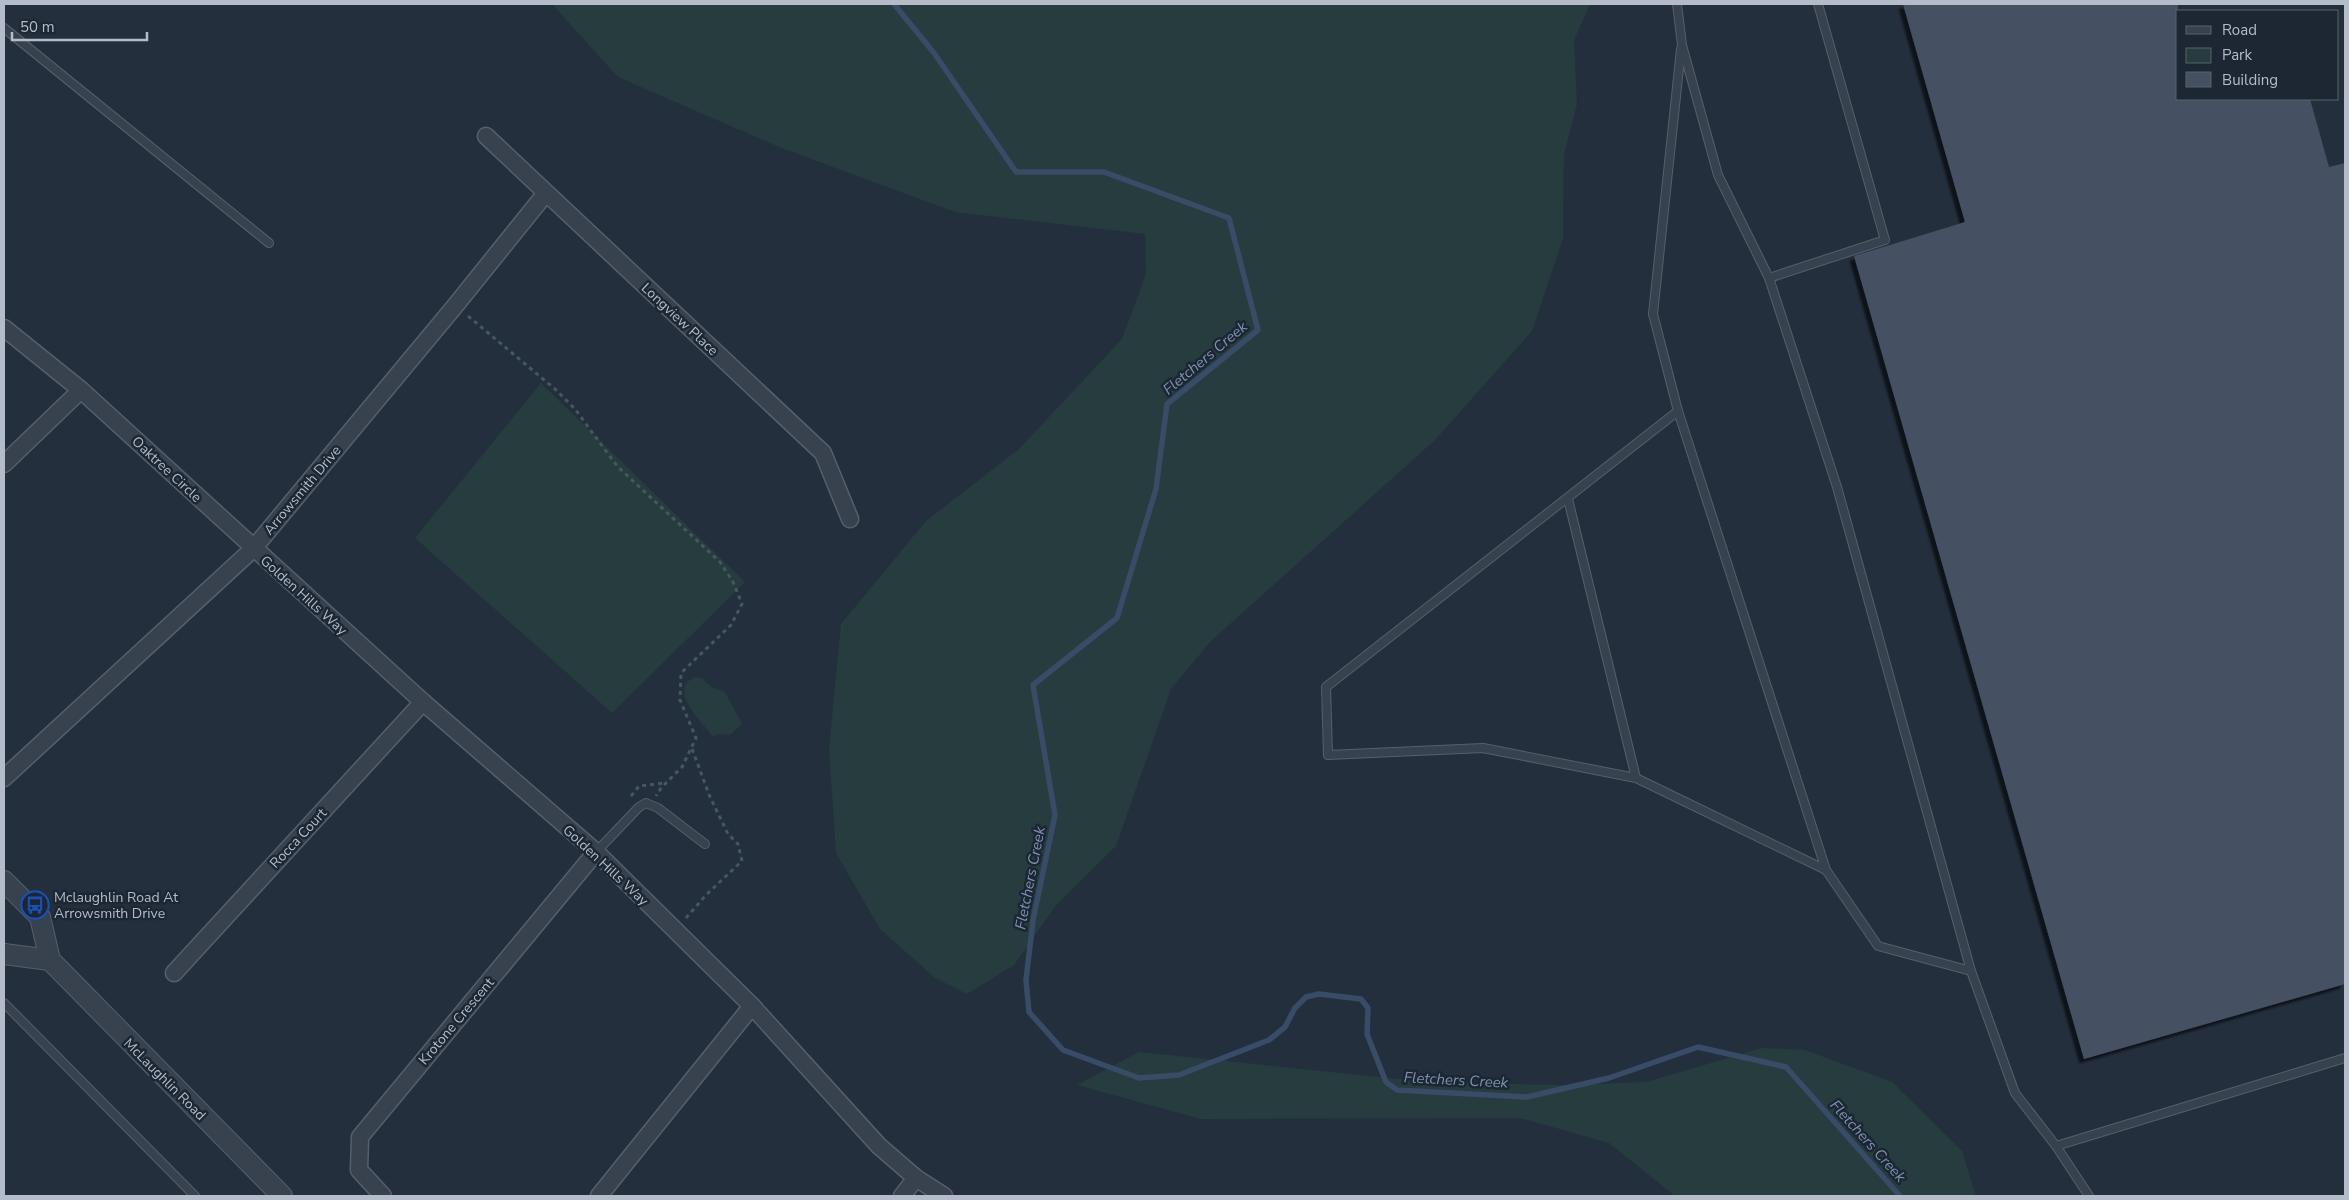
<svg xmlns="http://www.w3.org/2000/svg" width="2349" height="1200" viewBox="0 0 2349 1200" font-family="'Nunito Sans',sans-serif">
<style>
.green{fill:#263c3f}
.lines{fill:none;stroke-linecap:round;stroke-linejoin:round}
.stream{stroke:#394c67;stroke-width:5.5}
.building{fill:#455162;filter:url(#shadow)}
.service-casing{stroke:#565f6c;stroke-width:10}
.minor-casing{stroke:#565f6c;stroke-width:19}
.tertiary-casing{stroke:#565f6c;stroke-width:22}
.path{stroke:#44595c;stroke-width:3;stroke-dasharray:4 4;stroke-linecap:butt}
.service{stroke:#38414e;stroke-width:8}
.minor{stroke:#38414e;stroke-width:16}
.tertiary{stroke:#38414e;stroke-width:20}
.labels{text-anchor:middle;stroke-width:5;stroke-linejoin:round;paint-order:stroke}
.street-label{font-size:14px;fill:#b4bcc9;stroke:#1d2633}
.poi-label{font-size:14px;fill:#b4bcc9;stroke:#1d2633;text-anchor:start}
.water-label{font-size:15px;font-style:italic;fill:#7c92b1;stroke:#1d2633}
</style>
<defs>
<filter id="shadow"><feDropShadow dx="-4.5" dy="4.5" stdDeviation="1" flood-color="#0009"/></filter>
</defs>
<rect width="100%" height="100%" fill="#242f3e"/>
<g class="green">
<polygon points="552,4 1590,4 1574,40 1577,104 1564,155 1563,239 1532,331 1435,440 1210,642 1171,689 1116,846 1056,905 1014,965 967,994 935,978 880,929 836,853 829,749 841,624 926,521 1019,449 1122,339 1146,274 1145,234 955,212 779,147 618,77"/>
<polygon points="541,383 745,582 612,713 415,538"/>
<path d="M695,677L702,678L711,687L725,692L742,724L730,735L719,734L713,737C703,722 666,690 695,677Z"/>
<polygon points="1762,1048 1805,1050 1892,1082 1962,1151 1976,1196 1675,1196 1609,1143 1520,1118 1201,1119 1077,1085 1139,1052 1427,1082 1561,1085 1646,1082"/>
</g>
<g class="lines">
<polyline class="stream" points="894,4 934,53 1016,172 1104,172 1229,218 1258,330 1167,404 1156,489 1117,618 1033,685 1055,815 1033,920 1026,980 1029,1012 1063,1050 1139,1078 1179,1075 1269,1040 1285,1027 1295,1008 1306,997 1319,994 1361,999 1368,1008 1367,1034 1386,1082 1397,1090 1527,1097 1609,1078 1698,1047 1786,1067 1900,1196"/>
</g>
<polygon class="building" points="1903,4 2178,4 2178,99 2310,99 2329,167 2345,163 2345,984 2084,1059 1854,256 1965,222"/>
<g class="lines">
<g class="service-casing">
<g id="service">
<polyline points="1677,4 1682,45 1718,175 1769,278 1837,487 1971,971 2015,1093 2056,1146 2345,1058"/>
<polyline points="4,28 269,243"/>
<polyline points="1681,49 1653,314 1678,411 1826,870 1878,946 1971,971"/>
<polyline points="1769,278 1885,240 1818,4"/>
<polyline points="1678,411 1326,687 1328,755 1483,748 1636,778 1826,870"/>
<polyline points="1568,499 1636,778"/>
<polyline points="596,852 639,807 646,803 658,808 705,844"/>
<polyline points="4,1003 195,1196"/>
<polyline points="2056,1146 2089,1196"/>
</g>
</g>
<g class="minor-casing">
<g id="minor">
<polyline points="486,136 823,453 850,519"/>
<polyline points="4,328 81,390 423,702 596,852 752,1006 879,1146 916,1178 944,1196"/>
<polyline points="4,464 81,390"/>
<polyline points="4,778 253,549 455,306 546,193"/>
<polyline points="174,973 423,702"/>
<polyline points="383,1196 359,1170 360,1137 596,852"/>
<polyline points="599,1196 752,1006"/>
<polyline points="902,1196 916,1178"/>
</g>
</g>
<g class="tertiary-casing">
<g id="tertiary">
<polyline points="4,881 40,917 50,960 282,1196"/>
<polyline points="4,954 50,960"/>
</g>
</g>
<g class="path">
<polyline points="468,316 555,389 575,409 617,466 720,562 733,582 742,604 731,625 681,673 680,700 696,738 682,767 661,788 656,796"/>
<polyline points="631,796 639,786 665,783"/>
<polyline points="686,918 706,895 742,861 738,844 728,834 710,797 691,746"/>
</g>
<use href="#service" class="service"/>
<use href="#minor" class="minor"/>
<use href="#tertiary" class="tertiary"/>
</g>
<defs>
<g id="bus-ring" transform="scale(1.4375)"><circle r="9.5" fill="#1d2633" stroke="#1a4fb4" stroke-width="1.5"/><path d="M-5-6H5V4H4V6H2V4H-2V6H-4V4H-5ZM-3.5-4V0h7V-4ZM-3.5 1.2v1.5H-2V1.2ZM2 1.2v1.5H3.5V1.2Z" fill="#1a4fb4"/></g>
</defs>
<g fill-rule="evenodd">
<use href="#bus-ring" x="35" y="905"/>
</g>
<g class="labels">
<g class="street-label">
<text transform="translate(680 319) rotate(43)" y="5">Longview Place</text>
<text transform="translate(167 469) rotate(43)" y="5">Oaktree Circle</text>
<text transform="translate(302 490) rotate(-50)" y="5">Arrowsmith Drive</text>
<text transform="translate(304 595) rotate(42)" y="5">Golden Hills Way</text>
<text transform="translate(298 838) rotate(-47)" y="5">Rocca Court</text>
<text transform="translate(606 865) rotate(43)" y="5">Golden Hills Way</text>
<text transform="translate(456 1021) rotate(-50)" y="5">Krotone Crescent</text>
<text transform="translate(165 1079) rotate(45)" y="5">McLaughlin Road</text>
</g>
<g class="poi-label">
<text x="54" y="902">Mclaughlin Road At<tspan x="54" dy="16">Arrowsmith Drive</tspan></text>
</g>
<g class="water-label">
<text transform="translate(1205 358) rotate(-40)" y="5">Fletchers Creek</text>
<text transform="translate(1030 878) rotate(-79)" y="5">Fletchers Creek</text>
<text transform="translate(1456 1080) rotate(3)" y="5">Fletchers Creek</text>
<text transform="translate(1868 1141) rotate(48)" y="5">Fletchers Creek</text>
</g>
</g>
<rect width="2349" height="1200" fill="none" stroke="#b4bcc9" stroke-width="10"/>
<rect x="2176" y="10" width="162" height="90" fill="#1d2633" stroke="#59626f"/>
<rect x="2186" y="26" width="25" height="8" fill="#38414e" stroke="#59626f"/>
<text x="2222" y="35" font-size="15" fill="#b4bcc9">Road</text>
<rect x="2186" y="48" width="25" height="15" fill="#263c3f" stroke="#59626f"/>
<text x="2222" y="60" font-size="15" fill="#b4bcc9">Park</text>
<rect x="2186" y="72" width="25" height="15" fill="#455162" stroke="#59626f"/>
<text x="2222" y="85" font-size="15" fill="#b4bcc9">Building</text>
<path d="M12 32v8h135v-8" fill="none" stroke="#b4bcc9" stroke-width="2.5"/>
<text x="20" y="32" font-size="15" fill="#b4bcc9" stroke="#1d2633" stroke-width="4" paint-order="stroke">50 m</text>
</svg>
